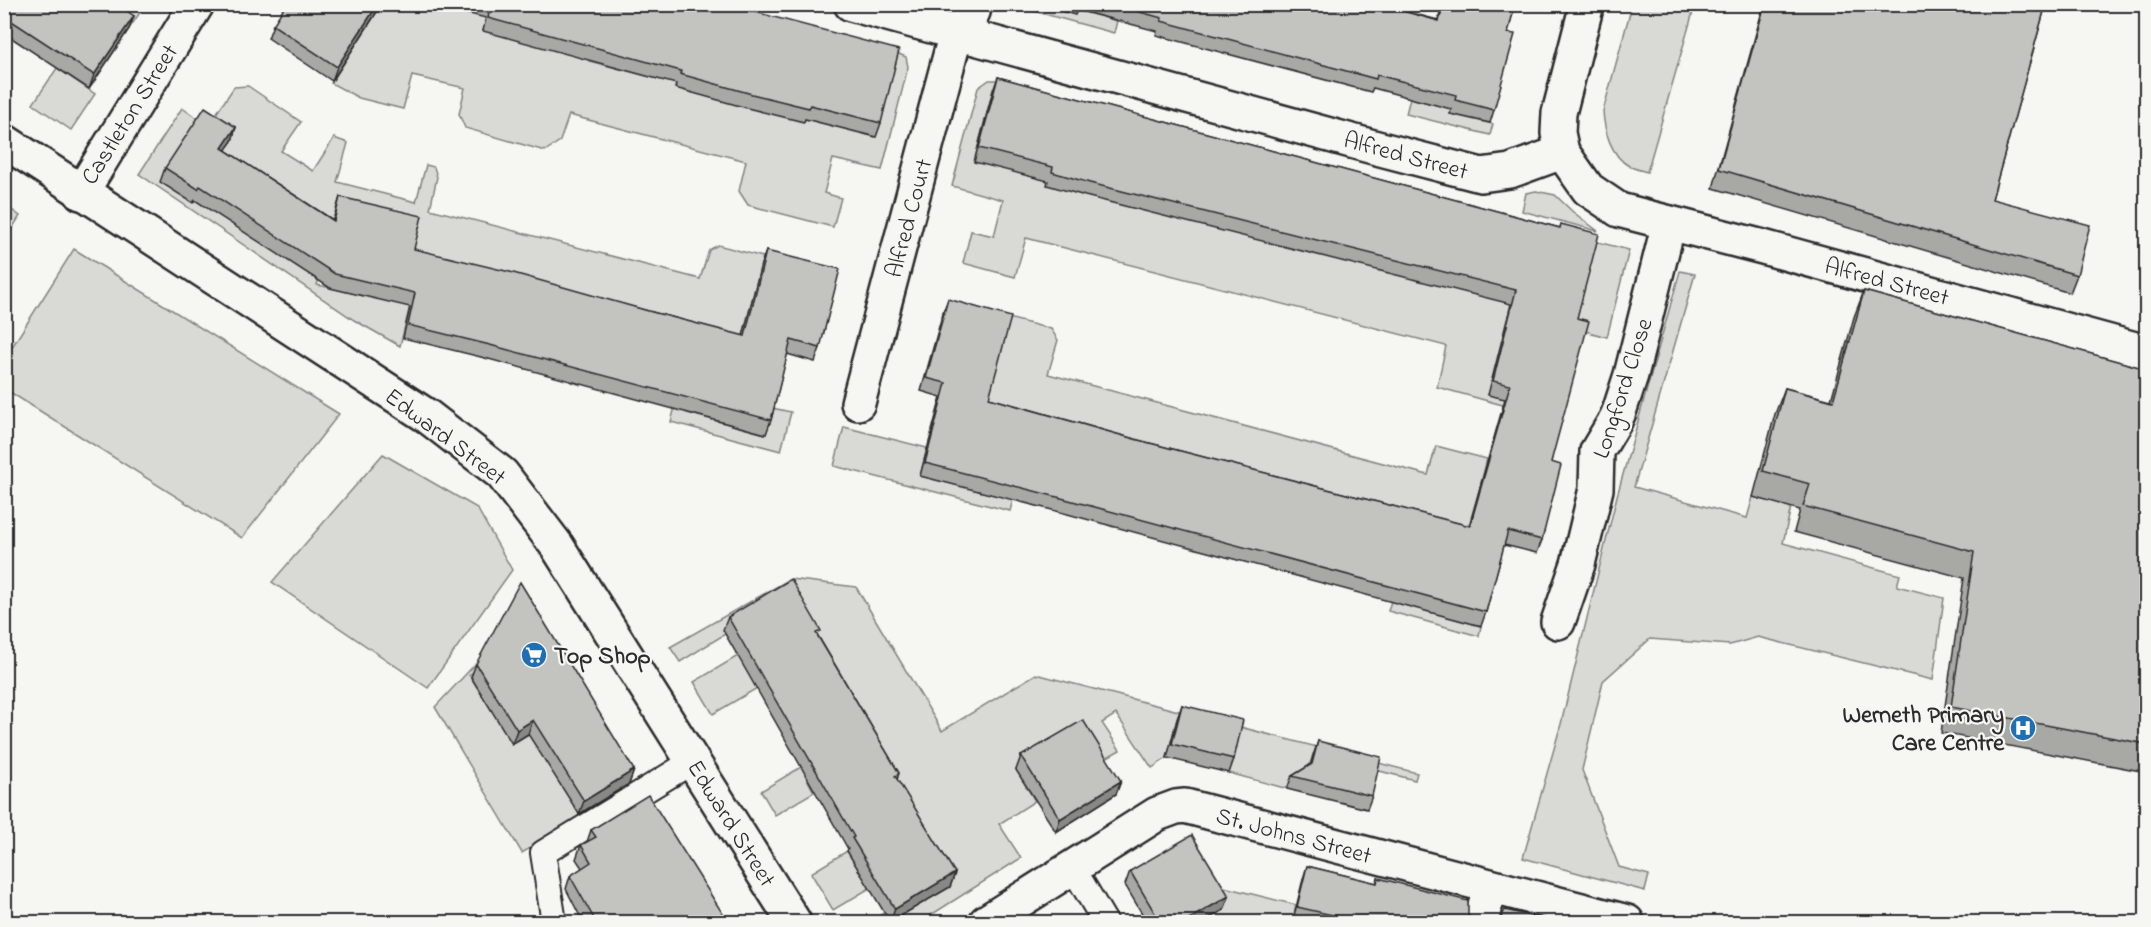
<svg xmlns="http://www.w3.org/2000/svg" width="2151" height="927" viewBox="0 0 2151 927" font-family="'Indie Flower',sans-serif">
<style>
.green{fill:#d9d9d5;stroke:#828280;stroke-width:1.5;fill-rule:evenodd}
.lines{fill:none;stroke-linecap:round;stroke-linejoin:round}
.service-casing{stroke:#2b2b2b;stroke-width:28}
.minor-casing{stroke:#2b2b2b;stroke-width:38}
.secondary-casing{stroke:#2b2b2b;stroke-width:38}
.service{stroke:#f6f6f2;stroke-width:24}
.minor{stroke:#f6f6f2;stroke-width:33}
.secondary{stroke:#f6f6f2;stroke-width:33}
.wall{fill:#a8a8a5;stroke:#2b2b2b;stroke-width:1.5}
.shaded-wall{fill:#888886;stroke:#2b2b2b;stroke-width:1.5}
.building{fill:#c3c3c0;stroke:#2b2b2b;stroke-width:1.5}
.labels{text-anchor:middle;stroke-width:4.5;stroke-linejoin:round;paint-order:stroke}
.street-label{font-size:24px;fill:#2b2b2b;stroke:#f6f6f2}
.poi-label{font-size:24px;font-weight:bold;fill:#2b2b2b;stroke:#f6f6f2;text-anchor:start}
</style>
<rect width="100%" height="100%" fill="#f6f6f2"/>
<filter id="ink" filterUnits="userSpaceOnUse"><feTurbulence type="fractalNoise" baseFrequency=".0167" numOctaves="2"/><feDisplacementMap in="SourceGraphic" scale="12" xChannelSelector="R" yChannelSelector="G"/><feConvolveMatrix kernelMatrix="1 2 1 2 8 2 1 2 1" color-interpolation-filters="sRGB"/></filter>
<g filter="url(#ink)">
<g class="green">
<polygon points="355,4 490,5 483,31 604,5 589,61 666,81 689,10 676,88 753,109 825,34 899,54 906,57 908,67 882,170 833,159 824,193 841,198 833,227 748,205 739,191 746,161 569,115 560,141 545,151 465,128 459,114 465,88 412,76 403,109 359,98 331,83 374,17"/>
<polygon points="92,5 145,5 129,29"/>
<polygon points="1027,5 1076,10 1117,21 1114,33 1026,9"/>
<path d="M1632,5H1695L1647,172C1641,170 1634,169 1629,166C1611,156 1604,130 1603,111Z"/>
<polygon points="57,68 95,94 71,130 33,104"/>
<polygon points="989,80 998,80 1029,97 993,89 974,162 1394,199 1376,270 1415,279 1520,222 1629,250 1607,337 1574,328 1488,394 1512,401 1510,407 1437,387 1446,346 1026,238 1015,277 963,263 971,231 994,236 1003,200 952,186 978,88"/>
<path d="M248,86L301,122L281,151L313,171L334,138L348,143L337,182L416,202L426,165L434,167L437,177L430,209L700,279L709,250L718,245L763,257L742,342L703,357L687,413L765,434L772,408L791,412L781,451L671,422L693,338L599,313L581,385L572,382L590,310L507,288L490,359L481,357L498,284L420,266L400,346L354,320L139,174L182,108L200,120L193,202L208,126L234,87ZM320,275L360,294L317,285Z"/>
<polygon points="1410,98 1451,109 1450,114 1493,124 1490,135 1406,114"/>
<polygon points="1536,191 1555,195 1573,212 1598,231 1522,211 1526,193"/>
<polygon points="5,205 20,216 5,240"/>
<polygon points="74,249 339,414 242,538 5,389 5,358"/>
<polygon points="1680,271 1695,274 1634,487 1747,518 1753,497 1791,507 1783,543 1900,575 1897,586 1944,598 1933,680 1758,637 1730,645 1650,639 1603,681 1582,770 1619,867 1649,875 1645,891 1523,858 1561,724 1617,496"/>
<polygon points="954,304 1051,329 1058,340 1048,374 1428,475 1436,446 1487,459 1468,535 1406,605 1481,626 1479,636 1388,611 1391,601 1197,549 1216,475 1133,453 1113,527 1105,524 1033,426 1010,511 834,466 844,427 927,448 920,476 995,495"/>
<polygon points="383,454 477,508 512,570 428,688 272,582"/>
<polygon points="790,579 856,587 942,731 1036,674 1417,773 1415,780 1313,754 1303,793 1229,773 1238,734 1177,719 1167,758 1152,768 1116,714 1102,723 1120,750 1097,763 1016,770 1035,801 999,824 1021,858 920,922 868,922 884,913 866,740 805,775 814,792 775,815 761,791 831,749 786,671 713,714 694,682 738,656 725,634 680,662 670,647"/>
<polygon points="481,658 485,664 469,675 490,707 579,703 536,745 581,817 522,853 435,707"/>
<polygon points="847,851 870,888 833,910 811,873"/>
<polygon points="1224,887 1296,905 1293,919 1305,922 1202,922 1224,910 1214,892"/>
</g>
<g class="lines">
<g class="service-casing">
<g id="service">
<polyline points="1073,868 1105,922"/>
<polyline points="554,922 543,853 693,761"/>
</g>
</g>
<g class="minor-casing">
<g id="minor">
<polyline points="851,4 1377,148 1481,175 1510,171 1562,152"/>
<polyline points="1587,4 1559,113 1558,133 1562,152 1588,189 1619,210 1763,247 2146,352"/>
<polyline points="81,193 197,4"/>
<polyline points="858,403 956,33 973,12 975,4"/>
<polyline points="1558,622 1578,564 1596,489 1597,451 1615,421 1619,412 1631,375 1669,223"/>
<polyline points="986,922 1157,814 1176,807 1185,806 1627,922"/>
<polyline points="1481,922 1490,887"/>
</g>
</g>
<g class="secondary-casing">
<polyline id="secondary" points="4,141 427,416 502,474 557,546 794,922"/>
</g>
<use href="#service" class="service"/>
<use href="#minor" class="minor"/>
<use href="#secondary" class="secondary"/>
</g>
<g class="wall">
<polygon points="4,4 134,16 129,29 89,89 4,33"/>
<polygon points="382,4 332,81 268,38 273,25"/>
<polygon points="429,4 725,4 881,123 876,137 805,119 804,122 747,108 675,88 676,84 483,31 486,18"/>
<polygon points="1037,4 1377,4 1438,20 1443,4 1515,4 1508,33 1494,110 1490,123 1450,114 1451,109 1373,88 1371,92 1156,35 1157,31 1077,10 1075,15"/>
<polygon points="1764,4 2046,4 1992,199 2077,275 2070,293 1713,188"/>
<polygon points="998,77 1560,228 1561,224 1577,318 1551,462 1542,540 1537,553 1504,545 1486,612 1481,626 1060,512 920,476 941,397 921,391 943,312 948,299 989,398 1138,440 1469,526 1505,399 1488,395 1511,304 1085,196 1047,185 1048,181 974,162 993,91"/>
<polygon points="236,127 232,141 225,150 333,220 340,197 414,249 652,312 743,336 761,264 766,251 820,348 815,362 787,354 771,420 766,434 485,358 403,338 410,307 330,288 195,200 193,203 160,182 165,168"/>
<polygon points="1864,291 2146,369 2146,772 1941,733 1964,578 1794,532 1800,510 1753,497 1775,414 1785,388 1831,400 1854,317"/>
<polygon points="728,617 818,636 899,773 897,780 955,873 950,887 890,922 847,851 848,849 723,630"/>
<polygon points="476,664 634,770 629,784 579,814 528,734 512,744 471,677"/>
<polygon points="1182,705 1234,759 1229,773 1167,758 1177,719"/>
<polygon points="1318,741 1372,796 1367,809 1287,789 1292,776 1310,765"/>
<polygon points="1021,756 1121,781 1116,794 1056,832 1016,770"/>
<polygon points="591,830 728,922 583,922 566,889 570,876 582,868 576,859 581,845 587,842"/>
<polygon points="1307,866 1376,883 1378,878 1468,915 1473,922 1305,922 1293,920 1303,879"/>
<polygon points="1130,871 1229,896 1224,910 1202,922 1147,922 1125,885"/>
</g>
<g class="shaded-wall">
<polygon points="378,4 382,4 332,81 337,67"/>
<polygon points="134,16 129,29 89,89 94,75"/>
<polygon points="236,127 232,141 217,162 222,148"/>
<polygon points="533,720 528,734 512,744 517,730"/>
<polygon points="634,770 629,784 579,814 584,801"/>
<polygon points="1121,781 1116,794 1056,832 1060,819"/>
<polygon points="955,873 950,887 890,922 895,909"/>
<polygon points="1229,896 1224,910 1202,922 1184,922"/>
</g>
<g class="building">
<polygon points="4,4 117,4 134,16 94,75 4,16"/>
<polygon points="286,4 378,4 337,67 273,25"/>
<polygon points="491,4 725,4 899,50 881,123 810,105 809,108 752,94 680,74 681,71 488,18"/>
<polygon points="1111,4 1377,4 1439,21 1444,4 1515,4 1508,33 1515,34 1494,110 1455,100 1456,95 1377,75 1376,79 1161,21 1162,18"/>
<polygon points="1765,4 2046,4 1992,199 2090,225 2077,275 1719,169"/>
<polygon points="998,77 1523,218 1560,228 1561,224 1599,234 1577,318 1589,321 1551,462 1561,465 1542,540 1508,531 1486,612 1065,499 925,463 946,383 926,378 948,299 1011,317 989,398 1138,440 1470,526 1510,385 1493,381 1516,290 1090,183 1052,172 1053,167 979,148"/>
<polygon points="205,107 236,127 222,148 334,221 340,197 422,216 414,249 510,272 652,312 745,336 766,251 840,269 820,348 791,340 771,420 490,345 408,325 415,293 335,274 200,186 198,189 165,168"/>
<polygon points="1864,291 2146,369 2146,744 1951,707 1974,552 1803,506 1810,484 1763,471 1785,388 1833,401"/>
<polygon points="791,579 821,631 816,633 899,773 895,776 955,873 895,909 852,838 854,837 728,617"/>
<polygon points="520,582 634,770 584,801 533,720 517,730 476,664"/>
<polygon points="1182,705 1243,720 1234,759 1172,744"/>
<polygon points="1083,720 1121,781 1060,819 1021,756"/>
<polygon points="1318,741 1381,757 1372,796 1292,776 1312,764"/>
<polygon points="648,795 728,922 596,922 570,876 591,862 581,845 596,837 591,830"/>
<polygon points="1192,835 1229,896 1184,922 1160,922 1130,871"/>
<polygon points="1307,866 1377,883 1378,878 1468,901 1468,915 1473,922 1363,922 1297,907"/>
<polygon points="1505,910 1557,922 1499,922"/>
</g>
</g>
<defs>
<g id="supermarket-disc" transform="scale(1.35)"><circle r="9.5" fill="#1f6fb2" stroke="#f6f6f2"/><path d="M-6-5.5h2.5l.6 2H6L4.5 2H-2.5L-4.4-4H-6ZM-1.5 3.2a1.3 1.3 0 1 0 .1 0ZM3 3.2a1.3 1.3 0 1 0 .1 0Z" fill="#fff"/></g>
<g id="hospital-disc" transform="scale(1.35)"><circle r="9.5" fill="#1f6fb2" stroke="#f6f6f2"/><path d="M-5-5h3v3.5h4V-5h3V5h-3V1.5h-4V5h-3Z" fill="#fff"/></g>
</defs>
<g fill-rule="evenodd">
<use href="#supermarket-disc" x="534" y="655"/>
<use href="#hospital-disc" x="2023" y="728"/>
</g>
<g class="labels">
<g class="street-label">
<text transform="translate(129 114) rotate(-58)" y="8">Castleton Street</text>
<text transform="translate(1406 155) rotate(15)" y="8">Alfred Street</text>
<text transform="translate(908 218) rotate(-75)" y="8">Alfred Court</text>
<text transform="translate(1887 281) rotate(15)" y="8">Alfred Street</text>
<text transform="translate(1622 388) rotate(-72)" y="8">Longford Close</text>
<text transform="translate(446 436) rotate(37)" y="8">Edward Street</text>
<text transform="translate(732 823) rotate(58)" y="8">Edward Street</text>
<text transform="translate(1294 835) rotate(15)" y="8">St. Johns Street</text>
</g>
<g class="poi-label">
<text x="554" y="663">Top Shop</text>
<text x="2004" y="722" text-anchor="end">Werneth Primary<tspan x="2004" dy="28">Care Centre</tspan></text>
</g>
</g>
<rect width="2151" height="927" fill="none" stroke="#f6f6f2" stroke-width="24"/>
<rect x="12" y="12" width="2127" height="903" fill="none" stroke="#2b2b2b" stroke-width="2" filter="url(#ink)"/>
</svg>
